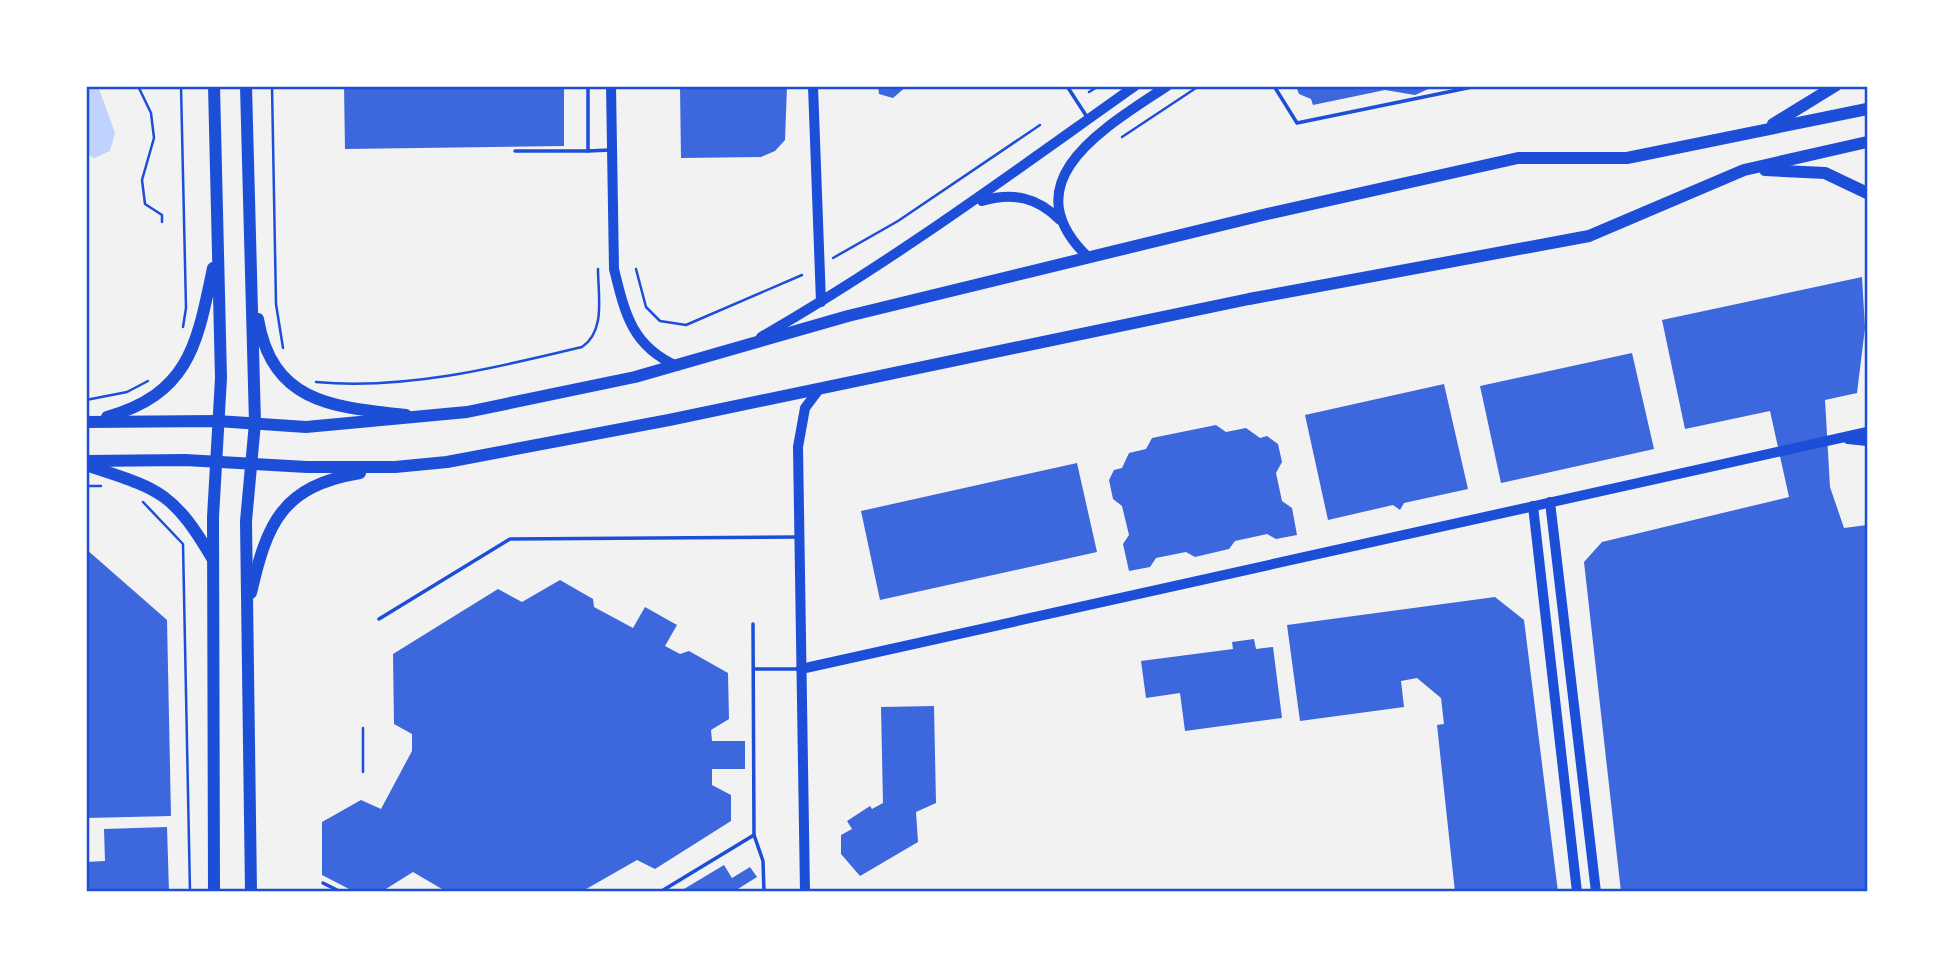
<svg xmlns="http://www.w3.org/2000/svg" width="1953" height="978" viewBox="0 0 1953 978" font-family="'Roboto Condensed',sans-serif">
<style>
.water{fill:#bfd3fe}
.building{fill:#3d67dc}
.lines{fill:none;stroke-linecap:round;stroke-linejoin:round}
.path{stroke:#1d4ed8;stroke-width:2.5}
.service{stroke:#1d4ed8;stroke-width:3.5}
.tertiary{stroke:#1d4ed8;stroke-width:10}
.primary{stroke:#1d4ed8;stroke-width:12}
.neatline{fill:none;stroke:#1d4ed8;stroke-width:2.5}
</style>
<rect width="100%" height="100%" fill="#f2f2f2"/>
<polygon class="water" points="86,86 98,86 115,133 110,151 94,158 86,153"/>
<g class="building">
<polygon points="344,86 564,86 564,146 345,149"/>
<polygon points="680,86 787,86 785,140 775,151 761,157 681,158"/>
<polygon points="878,86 907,86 893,98 879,94"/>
<polygon points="1296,86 1435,86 1415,95 1385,90 1313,105 1311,99 1299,94"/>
<polygon points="1862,277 1865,328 1857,393 1825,400 1830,487 1844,528 1867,525 1867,892 1621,892 1584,562 1602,542 1789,497 1770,411 1685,429 1662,320"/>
<polygon points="1632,353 1654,449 1501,483 1480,386"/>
<polygon points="1444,384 1468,489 1404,503 1400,510 1393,505 1328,520 1305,415"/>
<polygon points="1216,425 1226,432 1246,428 1260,438 1267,436 1278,444 1282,462 1276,473 1282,501 1292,508 1297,535 1276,539 1267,534 1235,541 1229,549 1195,557 1186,552 1156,558 1150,567 1129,571 1123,544 1129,535 1122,506 1113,499 1109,480 1114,470 1122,468 1129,453 1146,449 1152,438"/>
<polygon points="1077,463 1097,552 880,600 861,511"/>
<polygon points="86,549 167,620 171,816 86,818"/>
<polygon points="560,580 593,599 594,607 633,628 645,607 677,625 665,646 680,654 689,651 728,673 729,719 711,730 712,741 745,741 745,769 712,769 712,785 731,795 731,821 655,869 637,860 581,892 447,892 413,872 381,892 355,892 322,875 322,822 361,800 381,809 412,751 412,734 394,724 393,654 498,589 522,602"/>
<polygon points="1495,597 1524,620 1558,892 1455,892 1437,725 1444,724 1441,698 1417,678 1401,681 1404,707 1300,721 1287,625"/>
<polygon points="1254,639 1256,649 1273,647 1282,718 1185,731 1180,693 1146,698 1141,661 1233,649 1232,642"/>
<polygon points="934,706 936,803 916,812 918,842 860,876 841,854 841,835 852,829 847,821 870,806 872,809 883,803 881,707"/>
<polygon points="167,827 169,892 86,892 86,862 105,861 104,829"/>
<polygon points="724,865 732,878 750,867 757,877 733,892 679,892"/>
</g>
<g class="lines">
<g class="path">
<polyline points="138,86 151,113 154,138 142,180 145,204 162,215 162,222"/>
<polyline points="181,86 186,308 183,327"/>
<polyline points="272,86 276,304 283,348"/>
<polyline points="1089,92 1099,86"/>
<polyline points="1122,137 1199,86"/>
<polyline points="833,258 898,221 1040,125"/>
<polyline points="636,269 646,307 660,321 686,325 802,275"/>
<path d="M316,382C406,390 495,368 582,347C606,331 598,295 598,269"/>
<polyline points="86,400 127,392 148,381"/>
<polyline points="86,486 101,486"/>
<polyline points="86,489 86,502"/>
<polyline points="143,502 183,544 190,892"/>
<polyline points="363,728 363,772"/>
</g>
<g class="service">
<polyline points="588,86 588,151 610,150"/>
<polyline points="1067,86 1087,117"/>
<polyline points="1274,86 1297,123 1477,86"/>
<polyline points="515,151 588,151"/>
<polyline points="379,619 510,539 797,537"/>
<polyline points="753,624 754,835 763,861 764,892"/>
<polyline points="754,669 799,669"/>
<polyline points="323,883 341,892"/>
<polyline points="660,892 754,835"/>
</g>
<g class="tertiary">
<path d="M611,86L614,269C625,314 632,346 677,366"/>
<polyline points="813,86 821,302"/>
<path d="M982,201C1013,192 1037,197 1060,220"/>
<path d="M1089,258C1008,181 1106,127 1167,86"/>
<path d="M761,337C892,262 1012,173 1135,86"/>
<polyline points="1848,439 1867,441"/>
<polyline points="1550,502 1596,892"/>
<polyline points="1533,506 1577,892"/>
<polyline points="801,669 1867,432"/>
<polyline points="805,892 798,447 805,408 820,388"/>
</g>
<g class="primary">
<polyline points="246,86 255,423 246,521 251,892"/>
<polyline points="1773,124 1835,86"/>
<polyline points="1765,170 1825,173 1867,193"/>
<path d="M258,319C272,403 333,407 406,415"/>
<path d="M107,417C190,393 197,344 213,268"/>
<polyline points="86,422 217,421 306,427 467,412 635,377 848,316 1267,214 1518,158 1627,158 1867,109"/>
<polyline points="86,461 185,460 307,467 395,467 447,462 669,420 1249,299 1589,236 1744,170 1867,142"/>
<path d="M86,465C158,489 172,490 212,558"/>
<path d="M251,593C267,523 282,486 360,473"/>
<polyline points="214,892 213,517 221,378 214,86"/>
</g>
</g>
<rect width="1953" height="978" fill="none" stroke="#ffffff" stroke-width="175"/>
<rect x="88" y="88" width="1778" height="802" class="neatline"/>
</svg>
